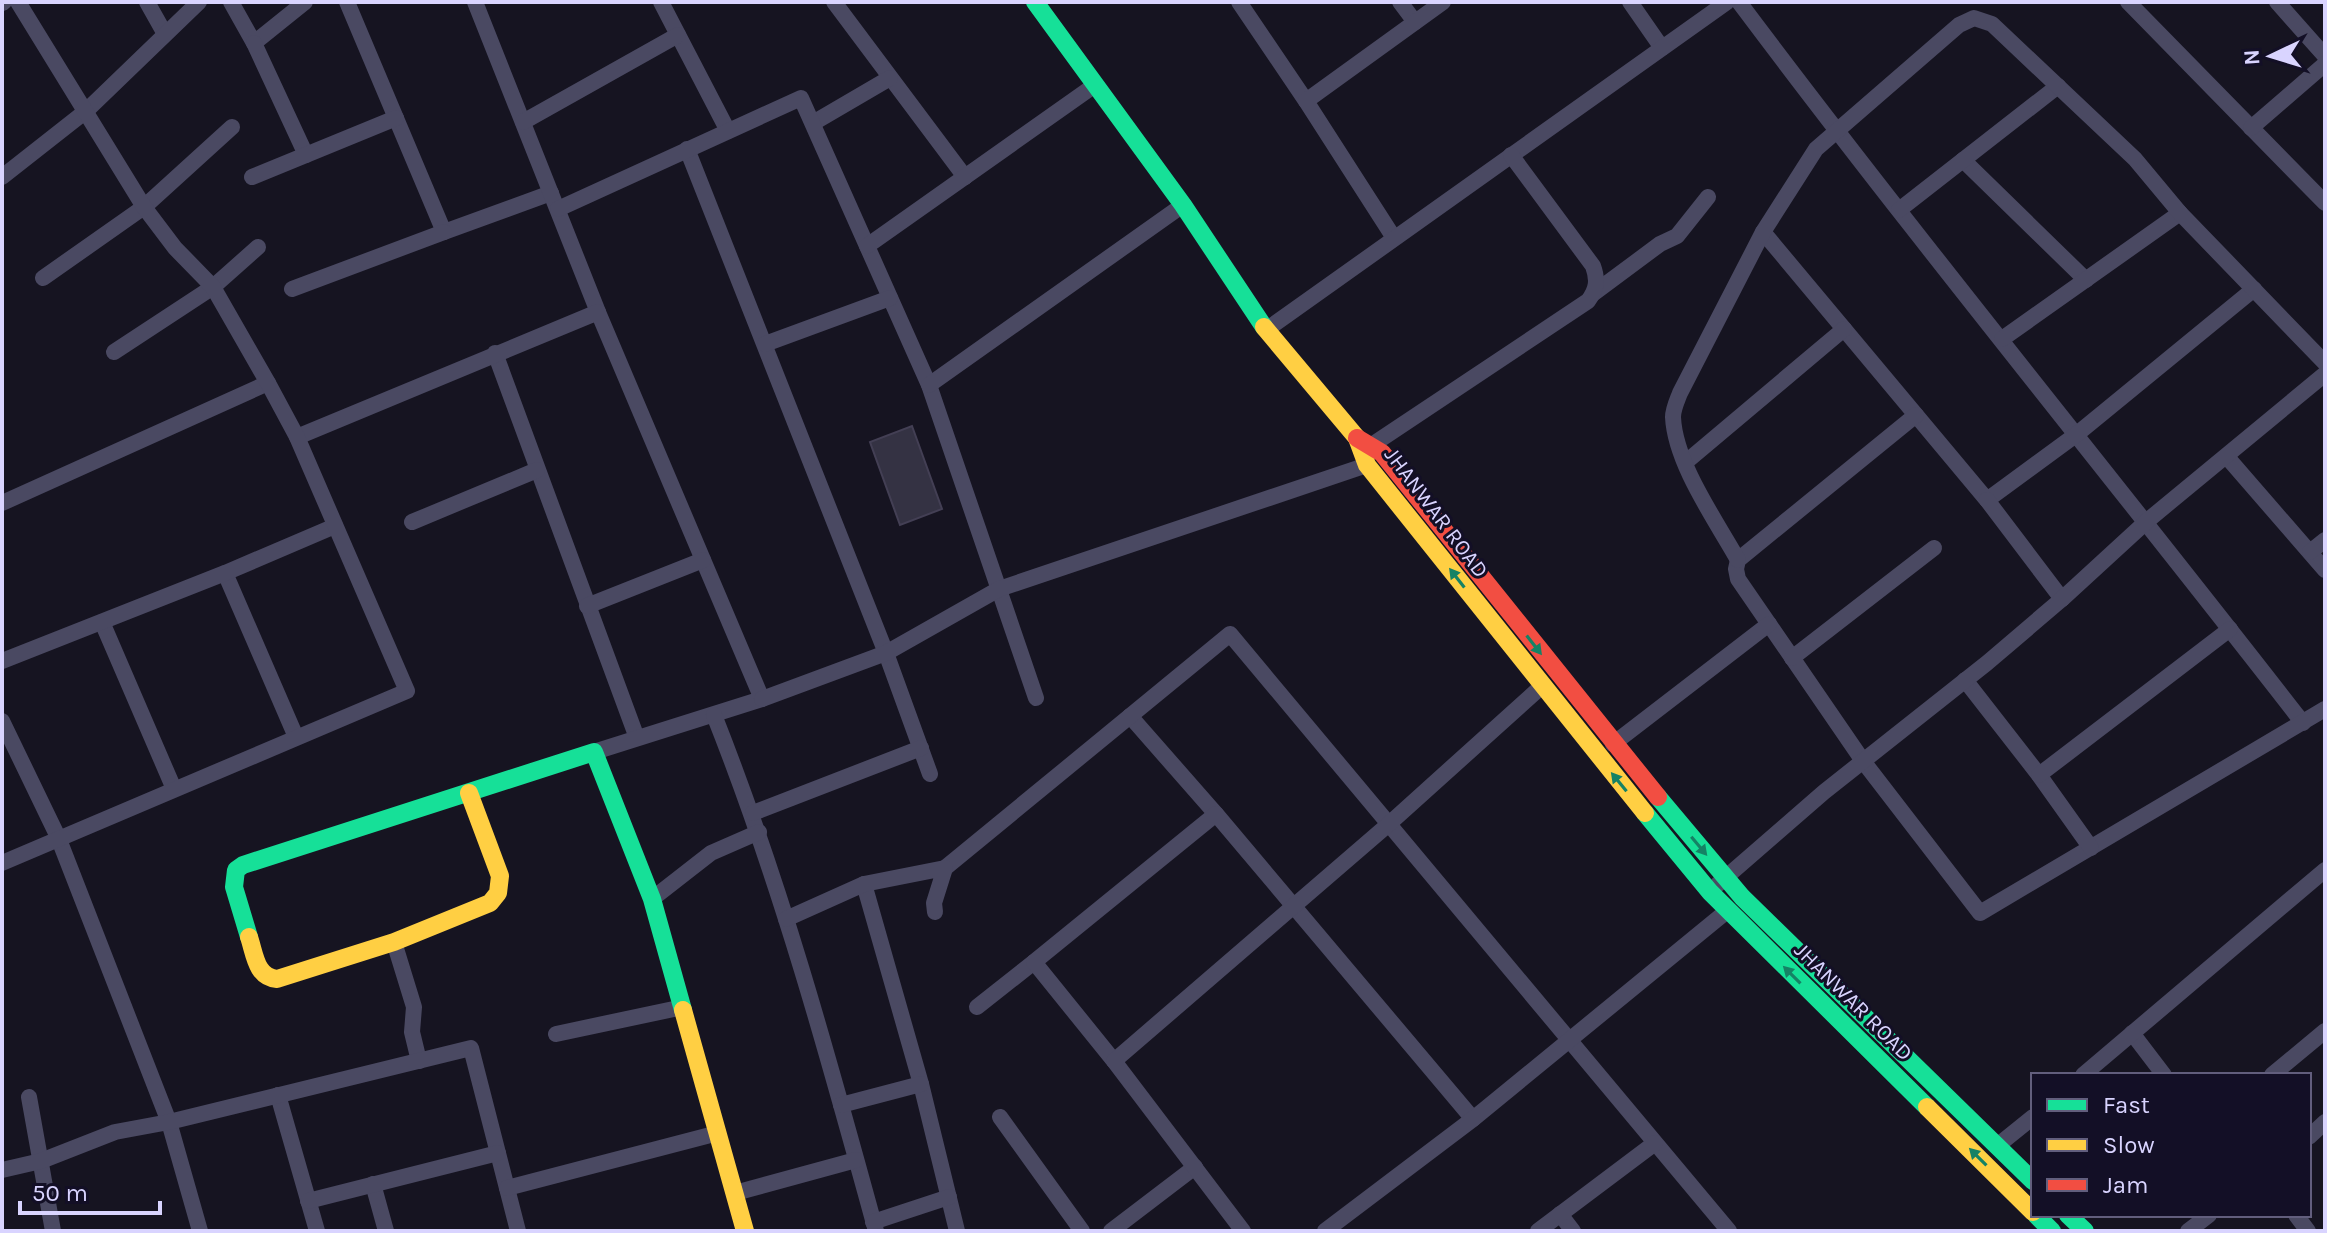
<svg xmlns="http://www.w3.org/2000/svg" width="2327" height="1233" viewBox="0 0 2327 1233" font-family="Karla,sans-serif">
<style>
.building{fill:#343243;stroke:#433f54;stroke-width:2}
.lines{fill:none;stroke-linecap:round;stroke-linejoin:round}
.street{stroke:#4a4962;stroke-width:16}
.fast{stroke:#16e098;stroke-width:18}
.slow{stroke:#ffcf43;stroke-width:18}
.jam{stroke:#f24e42;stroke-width:18}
.oneway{fill:#158265}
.labels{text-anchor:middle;stroke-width:6;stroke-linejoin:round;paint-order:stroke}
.street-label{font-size:22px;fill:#d9d4ff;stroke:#130f26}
</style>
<rect width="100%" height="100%" fill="#161421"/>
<polygon class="building" points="912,426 942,509 900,525 870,442"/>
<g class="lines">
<g class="street">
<polyline points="147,2 165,34"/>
<polyline points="231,2 254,43 305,2"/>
<polyline points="347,2 444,232 551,193"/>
<polyline points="475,2 598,312"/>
<polyline points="661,2 728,131"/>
<polyline points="834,2 965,177"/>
<polyline points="1239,2 1306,101"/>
<polyline points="1400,2 1415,22"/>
<polyline points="1630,2 1662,48"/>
<path d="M1739,2C1922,246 2116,482 2303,723"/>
<polyline points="2128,2 2325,203"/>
<polyline points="2277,2 2325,56"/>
<polyline points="2,3 4,2"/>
<polyline points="254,43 306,155"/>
<polyline points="523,122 678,35"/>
<polyline points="813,123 890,78"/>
<polyline points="2251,128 2325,64"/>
<polyline points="687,149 886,653 930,774"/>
<polyline points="1963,160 2086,280"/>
<polyline points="2,177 86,111 199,2"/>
<polyline points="252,177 396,118"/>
<polyline points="558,209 801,98 929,385 1036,698"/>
<polyline points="1899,210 2058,86"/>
<polyline points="1763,232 1987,500 2077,434 2254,289"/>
<polyline points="1394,238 1306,101 1443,2"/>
<polyline points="867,246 1095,85"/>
<polyline points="43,278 144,207 232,127"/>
<polyline points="292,289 444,232"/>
<polyline points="1594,293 1660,244 1677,236 1708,197"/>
<polyline points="1266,330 1727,2"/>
<polyline points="2002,339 2180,213"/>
<polyline points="765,344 890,298"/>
<polyline points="114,352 213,287 258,247"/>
<polyline points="495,353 637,738"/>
<polyline points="929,385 1183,205"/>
<polyline points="1916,415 1738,560 1736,569 1738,579 1863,761 1980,913 2325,709"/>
<polyline points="297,437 598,312 762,699 594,752"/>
<path d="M1372,445L1588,301C1597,289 1598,280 1593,266L1511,155"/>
<polyline points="2227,457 2325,570"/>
<polyline points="1686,462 1844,329"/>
<polyline points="1987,500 2062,599"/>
<polyline points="2,503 268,383"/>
<polyline points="412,522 537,470"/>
<polyline points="2310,552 2325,540"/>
<path d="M1738,560C1715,519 1675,463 1673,417C1673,409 1677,401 1680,393L1763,232L1816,149L1959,25L1974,18L1992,24L2135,159L2180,213L2325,363"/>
<polyline points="225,573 296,737"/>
<polyline points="587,606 703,560"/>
<polyline points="102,622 174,789"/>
<polyline points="1792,658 1934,548"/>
<polyline points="2,661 225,573 335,526"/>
<polyline points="1965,680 2039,775 2091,848"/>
<polyline points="762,699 886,653 999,589 1367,465"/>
<path d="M714,715C781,884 828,1056 876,1231"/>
<polyline points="1130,716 1216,814"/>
<polyline points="2,721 58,837 169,1122 200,1231"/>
<polyline points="1613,744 1769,624"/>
<polyline points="2039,775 2230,629"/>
<polyline points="753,813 921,748"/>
<polyline points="2,863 407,691 297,437 268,383 213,287 175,248 144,207 18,2"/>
<polyline points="945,868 1230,634 1729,1231"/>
<polyline points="864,884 921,1084 957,1231"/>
<polyline points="1717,885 1824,792 1987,663 2062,599 2147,521 2325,374"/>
<polyline points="652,899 711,853 759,832"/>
<polyline points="786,919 864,884 945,868 934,903 935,912"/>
<polyline points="394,942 414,1007 412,1032 419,1061"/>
<polyline points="977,1007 1034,962"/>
<polyline points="2132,1033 2164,1075"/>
<polyline points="556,1034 683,1007"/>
<polyline points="1114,1061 1034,962 1216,814 1473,1119"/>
<polyline points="2083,1075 2325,870"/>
<polyline points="2272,1075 2325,1031"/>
<polyline points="278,1095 317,1231"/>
<polyline points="29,1097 53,1231"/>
<polyline points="841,1105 921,1084"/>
<polyline points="1000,1117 1082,1231"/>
<polyline points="2309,1137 2325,1122"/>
<polyline points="1997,1146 2033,1117"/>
<polyline points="2,1170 41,1161 115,1132 169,1122 471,1048 518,1231"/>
<polyline points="373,1184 386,1231"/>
<polyline points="507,1188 718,1133"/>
<polyline points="735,1193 856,1160"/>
<polyline points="308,1201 498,1153"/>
<polyline points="1560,1214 1573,1231"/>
<polyline points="2296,1215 2308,1231"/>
<polyline points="873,1222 949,1197"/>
<polyline points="1111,1231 1195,1167"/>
<polyline points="1243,1231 1114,1061 1390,823 1542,686"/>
<polyline points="1325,1231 1473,1119 1727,911"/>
<polyline points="1538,1231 1655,1143"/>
<polyline points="2188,1231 2209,1215"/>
</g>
<g class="fast">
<polyline points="1035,2 1183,205 1264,327"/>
<polyline points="1658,797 1742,897 2033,1181"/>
<polyline points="1645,813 1710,892 1927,1107"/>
<polyline points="249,937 234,887 236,870 243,865 594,752 652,899 683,1010"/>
<polyline points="2036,1215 2052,1231"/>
<polyline points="2068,1215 2085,1231"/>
</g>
<g class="slow">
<polyline points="1264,327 1357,438 1367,465 1645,813"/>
<path d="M249,937C255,955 256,977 277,979L394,942L490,903L498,893L500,876L469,793"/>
<polyline points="683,1010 745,1231"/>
<polyline points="1927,1107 2033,1212"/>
</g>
<polyline class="jam" points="1357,438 1382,453 1658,797"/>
</g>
<defs><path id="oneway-solid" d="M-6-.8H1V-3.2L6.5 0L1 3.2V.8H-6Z" transform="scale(2)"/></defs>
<g class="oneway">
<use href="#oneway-solid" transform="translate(1457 578) rotate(-128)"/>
<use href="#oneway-solid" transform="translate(1534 645) rotate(52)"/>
<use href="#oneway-solid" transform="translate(1619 782) rotate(-129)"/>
<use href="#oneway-solid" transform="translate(1699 846) rotate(50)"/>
<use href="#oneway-solid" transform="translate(1792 975) rotate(-135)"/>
<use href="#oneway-solid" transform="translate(1978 1157) rotate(-135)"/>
</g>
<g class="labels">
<g class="street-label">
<text transform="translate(1437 512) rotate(53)" y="8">JHANWAR ROAD</text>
<text transform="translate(1854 1001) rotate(45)" y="8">JHANWAR ROAD</text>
</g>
</g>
<rect width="2327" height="1233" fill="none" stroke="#d9d4ff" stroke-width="8"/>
<rect x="2031" y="1073" width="280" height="144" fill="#130f26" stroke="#625e7d" stroke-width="2"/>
<rect x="2047" y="1099" width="40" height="12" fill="#16e098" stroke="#625e7d" stroke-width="2"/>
<text x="2103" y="1113" font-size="24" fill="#d9d4ff">Fast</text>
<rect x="2047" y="1139" width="40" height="12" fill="#ffcf43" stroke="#625e7d" stroke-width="2"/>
<text x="2103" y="1153" font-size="24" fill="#d9d4ff">Slow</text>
<rect x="2047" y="1179" width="40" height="12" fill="#f24e42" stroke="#625e7d" stroke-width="2"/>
<text x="2103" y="1193" font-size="24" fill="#d9d4ff">Jam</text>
<g transform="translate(2271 56) rotate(266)" stroke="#130f26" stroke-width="6" paint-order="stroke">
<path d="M0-6L14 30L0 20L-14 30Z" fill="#d9d4ff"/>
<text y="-12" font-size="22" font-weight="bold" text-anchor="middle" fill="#d9d4ff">N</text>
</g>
<path d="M20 1201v12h140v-12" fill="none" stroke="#d9d4ff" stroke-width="4"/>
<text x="32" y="1201" font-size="24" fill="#d9d4ff" stroke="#130f26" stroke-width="6" paint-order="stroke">50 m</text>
</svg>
